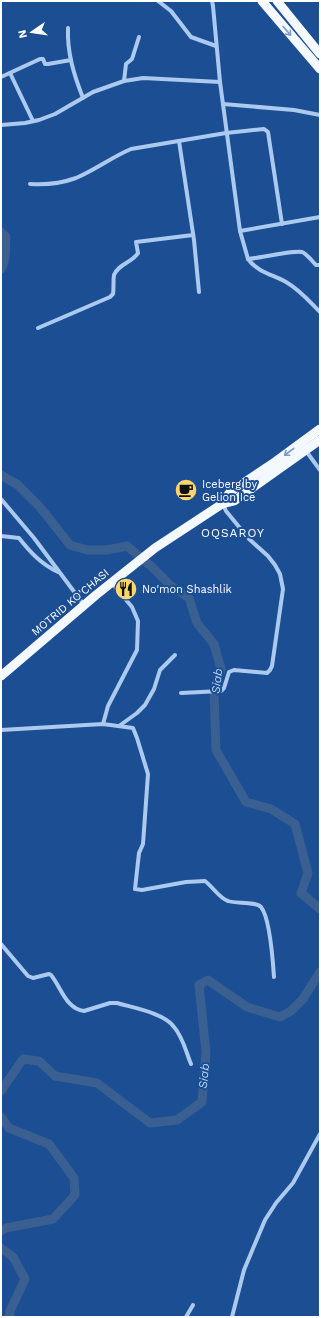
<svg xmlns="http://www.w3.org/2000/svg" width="321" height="1318" viewBox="0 0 321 1318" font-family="'Work Sans',sans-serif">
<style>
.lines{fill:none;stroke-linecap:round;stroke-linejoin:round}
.river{stroke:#3a5f91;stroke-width:9}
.minor{stroke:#accaef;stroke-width:4}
.primary{stroke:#f4f8ff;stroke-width:9}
.oneway{stroke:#7d9ac4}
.labels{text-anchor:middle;stroke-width:4;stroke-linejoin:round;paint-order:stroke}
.poi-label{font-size:11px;fill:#fff;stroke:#1b4e93;text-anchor:start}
.street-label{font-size:11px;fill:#fff;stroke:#1b4e93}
.neighbourhood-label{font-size:12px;letter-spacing:1px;fill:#fff;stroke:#1b4e93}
.water-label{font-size:12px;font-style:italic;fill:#b8d4f6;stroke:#1b4e93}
</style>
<rect width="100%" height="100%" fill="#1b4e93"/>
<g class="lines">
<g class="river">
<path d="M1,232L6,237C5,247 7,260 1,269"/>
<polyline points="1,475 18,485 40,507 70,545 87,550 107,550 127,546 152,567 170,585 189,598 197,623 214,644 221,669 214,692 216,750 246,802 271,809 295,824 308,873 301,893 320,909"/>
<polyline points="1,1091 23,1059 39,1061 55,1076 97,1083 150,1123 177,1120 202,1102 206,1052 199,985 208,980 247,1007 280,1017 291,1011 303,999 320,972"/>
<polyline points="1,1117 9,1128 49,1144 74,1178 75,1195 53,1219 6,1228 1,1231"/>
<polyline points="1,1248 13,1257 25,1279 10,1311 10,1317"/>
</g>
<g class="minor">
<polyline points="158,1 171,11 191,37 216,46"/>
<polyline points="212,1 213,6 220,82 240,231 320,217"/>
<path d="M68,28C67,53 74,75 83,98"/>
<polyline points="10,73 33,121"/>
<polyline points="1,77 40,59 43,59 45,64 48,64 71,60"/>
<polyline points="124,81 126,64 132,59 139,37"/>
<polyline points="223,104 294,110 320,115"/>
<polyline points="1,125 25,123 39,120 55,114 93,92 124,81 143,78 220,82"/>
<polyline points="179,141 194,240 199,292"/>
<path d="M30,184C44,185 62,183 76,178C95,170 112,157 131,149L226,133L264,129L268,132L282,224"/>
<path d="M240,231L248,259C259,258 294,250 302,252C307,254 312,261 316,265H320"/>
<path d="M248,259C257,272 274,275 286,282C300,290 309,301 320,312"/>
<path d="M38,328L110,297L113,294C114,288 113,281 114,275C118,264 133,262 138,253L136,242L193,235"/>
<polyline points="306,451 320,470"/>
<polyline points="1,499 34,538 84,605"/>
<path d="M1,536L19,538C30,552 41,564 58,572"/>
<polyline points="181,693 221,691 224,688 229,672 234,670 267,673 270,670 272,666 283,589 280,574 275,565 268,556 249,539 226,511 223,504"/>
<polyline points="103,724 108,706 137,650 138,621 132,607 112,583"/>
<polyline points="119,726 137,713 145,705 154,689 160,670 175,655"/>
<path d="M1,730L103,724L133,728L137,738L148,774L143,844L139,853L135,889L142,890L186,882L205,881C213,887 219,898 228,901C236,904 255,901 261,907C270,918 273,962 274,977"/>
<path d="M1,944L28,976L33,978L49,974L51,975C61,987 66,1009 84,1011L110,1003H117C134,1008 164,1013 174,1027C183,1037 186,1052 191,1064"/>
<polyline points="186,1317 193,1305"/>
<polyline points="232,1317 244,1270 265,1220 276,1203 293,1183 320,1134"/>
</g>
<g class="primary">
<polyline points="262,1 320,69"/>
<polyline points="277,1 320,54"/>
<polyline points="222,504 230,492 275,462 320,429"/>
<polyline points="1,676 96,595 155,548 222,504 234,501 320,440"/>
</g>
</g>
<defs><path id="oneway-shaft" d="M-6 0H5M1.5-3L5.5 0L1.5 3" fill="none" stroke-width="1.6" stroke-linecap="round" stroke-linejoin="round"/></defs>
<g class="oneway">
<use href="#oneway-shaft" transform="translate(287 31) rotate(50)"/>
<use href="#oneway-shaft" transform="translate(289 452) rotate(143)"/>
</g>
<defs>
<g id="cafe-disc" transform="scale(1.15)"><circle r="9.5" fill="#ffd66a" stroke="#1b4e93"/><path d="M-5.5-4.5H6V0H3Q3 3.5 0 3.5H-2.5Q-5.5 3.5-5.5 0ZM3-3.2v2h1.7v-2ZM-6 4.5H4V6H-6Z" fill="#111"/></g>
<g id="restaurant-disc" transform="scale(1.15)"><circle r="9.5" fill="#ffd66a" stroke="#1b4e93"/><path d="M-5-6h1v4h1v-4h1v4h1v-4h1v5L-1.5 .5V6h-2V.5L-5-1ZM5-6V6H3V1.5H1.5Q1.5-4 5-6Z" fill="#111"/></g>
</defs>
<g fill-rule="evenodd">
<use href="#cafe-disc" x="186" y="490"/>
<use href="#restaurant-disc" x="126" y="589"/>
</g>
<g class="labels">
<g class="poi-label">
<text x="202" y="488">Iceberg by<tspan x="202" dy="13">Gelion Ice</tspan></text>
<text x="142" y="593">No'mon Shashlik</text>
</g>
<g class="street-label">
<text transform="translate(70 602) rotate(-40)" y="4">MOTRID KO'CHASI</text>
</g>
<g class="neighbourhood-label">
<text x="233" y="537">OQSAROY</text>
</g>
<g class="water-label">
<text transform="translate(217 681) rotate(-83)" y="4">Siab</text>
<text transform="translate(204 1076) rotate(-85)" y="4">Siab</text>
</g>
</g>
<rect width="321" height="1318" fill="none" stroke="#ffffff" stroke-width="4"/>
<g transform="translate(32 32) rotate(257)" stroke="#1b4e93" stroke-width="3" paint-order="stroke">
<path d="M0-3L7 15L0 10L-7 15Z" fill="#ffffff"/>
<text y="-6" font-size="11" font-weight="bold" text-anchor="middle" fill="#ffffff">N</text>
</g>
</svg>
